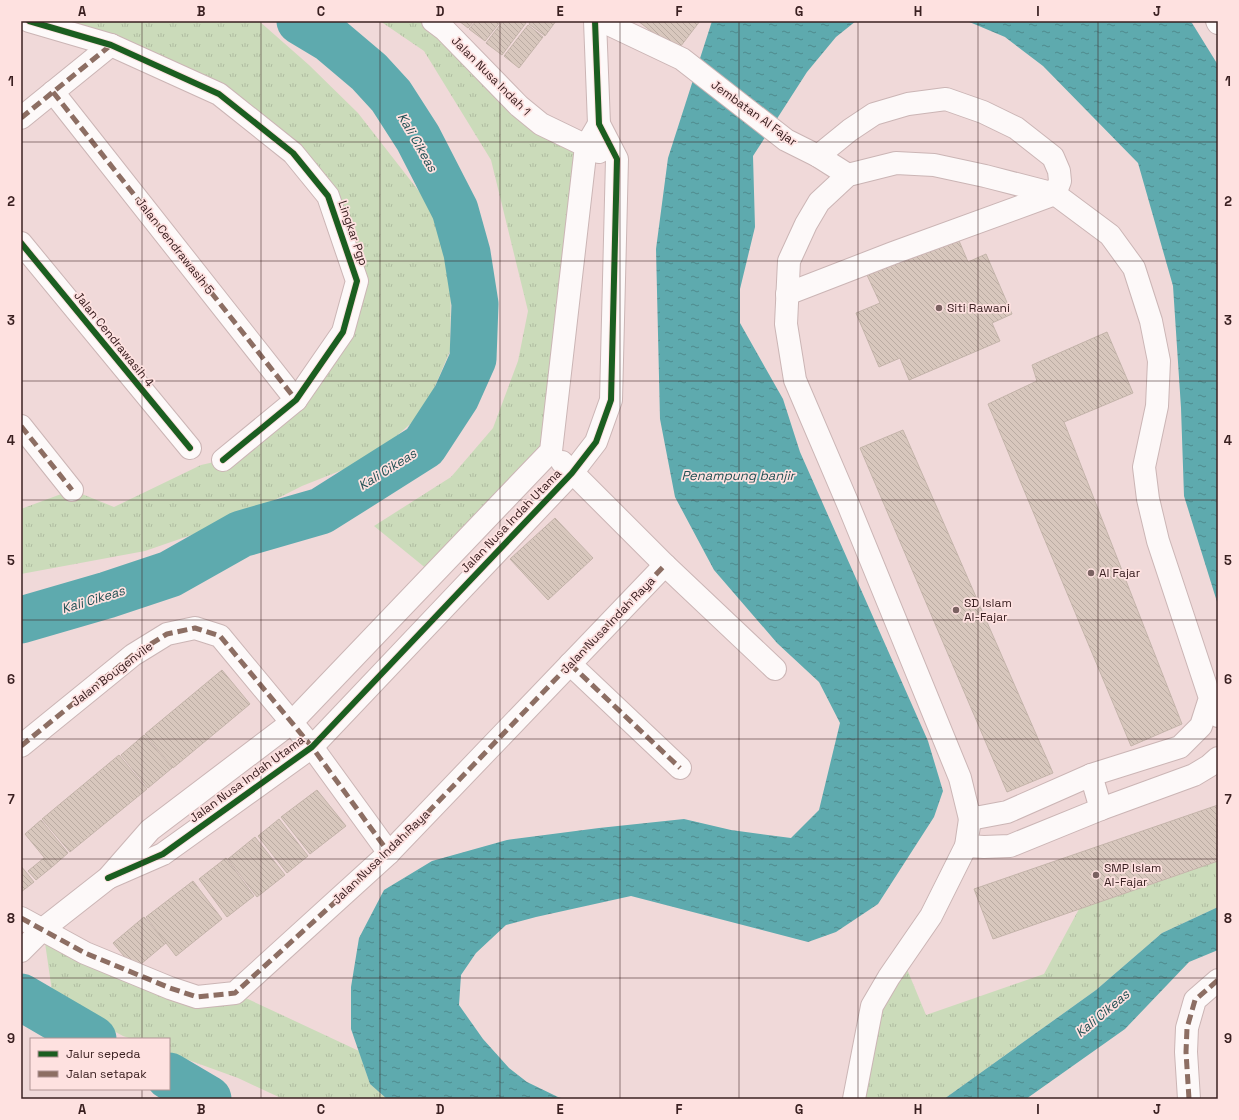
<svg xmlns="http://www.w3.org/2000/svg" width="1239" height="1120" viewBox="0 0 1239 1120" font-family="'Space Grotesk',sans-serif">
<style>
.grass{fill:url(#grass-tufts)}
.water{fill:url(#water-ripples)}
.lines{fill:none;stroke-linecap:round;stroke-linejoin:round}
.river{stroke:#5eaaae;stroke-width:47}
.building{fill:url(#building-back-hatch);stroke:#c4b4aa}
.minor-casing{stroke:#cbb5b5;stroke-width:24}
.minor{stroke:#fdf9f9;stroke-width:22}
.quiet{stroke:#8d6e63;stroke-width:5;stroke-dasharray:10 5;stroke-linecap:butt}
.cycleway-casing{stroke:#fee1e0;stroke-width:8}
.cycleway{stroke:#1b5e20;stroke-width:6}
.grid{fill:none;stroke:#3a2021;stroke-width:1;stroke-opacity:0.55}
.poi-dot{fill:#7a6161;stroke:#fee1e0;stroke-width:1.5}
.labels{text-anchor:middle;stroke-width:3.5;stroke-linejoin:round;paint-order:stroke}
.street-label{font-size:12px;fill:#3a2021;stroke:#fee1e0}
.poi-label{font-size:12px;fill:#3a2021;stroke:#fee1e0;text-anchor:start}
.water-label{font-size:13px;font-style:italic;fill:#225154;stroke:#fee1e0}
.neatline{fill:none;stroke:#3a2021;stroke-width:1.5}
.grid-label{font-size:13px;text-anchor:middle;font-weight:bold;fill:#3a2021}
</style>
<defs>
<pattern id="grass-tufts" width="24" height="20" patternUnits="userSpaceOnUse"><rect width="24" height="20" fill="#cbdbba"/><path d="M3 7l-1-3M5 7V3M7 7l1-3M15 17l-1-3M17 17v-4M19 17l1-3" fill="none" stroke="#afbca0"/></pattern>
<pattern id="water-ripples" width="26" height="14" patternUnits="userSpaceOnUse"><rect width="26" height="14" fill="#5eaaae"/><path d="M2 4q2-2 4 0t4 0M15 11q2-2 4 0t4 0" fill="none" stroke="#4f8a8d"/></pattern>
<pattern id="building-back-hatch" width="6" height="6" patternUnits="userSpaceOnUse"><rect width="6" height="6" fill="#d8c7bd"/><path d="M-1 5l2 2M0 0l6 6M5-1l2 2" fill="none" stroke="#baaba2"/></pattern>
</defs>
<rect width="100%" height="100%" fill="#f0d9d9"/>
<g class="grass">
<polygon points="50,21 259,21 309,65 358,113 432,208 451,281 450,351 424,412 370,459 302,486 235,520 145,551 21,574 21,509 72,490 114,507 201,465 223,460 296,400 357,281 328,196 219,94"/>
<polygon points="380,21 433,21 519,106 586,146 551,451 433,574 374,526 451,477 493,428 518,361 528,311 491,160 424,51"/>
<polygon points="1218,861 1218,907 1162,933 1096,990 944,1099 854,1099 872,1006 902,957 926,1015 1044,974 1079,909"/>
<polygon points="43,929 170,988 235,993 359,1051 370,1084 387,1099 283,1099 238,1078 169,1053 169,1039 132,1039 123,1036 53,998"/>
</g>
<g class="water">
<polygon points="712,21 856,21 836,37 807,72 753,156 755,227 740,289 740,323 783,399 800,452 928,741 943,791 934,817 878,904 836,932 808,942 631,896 536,917 506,925 476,953 461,975 459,1005 483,1039 509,1068 527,1082 558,1097 565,1099 387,1099 370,1084 351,1029 351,987 359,938 384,890 432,861 507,840 599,828 684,819 731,830 791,838 819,810 840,723 819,682 777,643 714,570 675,497 660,419 656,249 668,158"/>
<polygon points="967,21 1189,21 1192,23 1218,65 1218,605 1184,496 1181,408 1173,286 1138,163 1043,66 1005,37"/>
<polygon points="1218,907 1218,950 1189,962 1125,1029 1026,1099 944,1099 1096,990 1162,933"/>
</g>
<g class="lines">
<g class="river">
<polyline points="21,620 107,595 170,574 241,534 321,511 424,446 456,397 473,359 475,304 467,253 455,210 418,138 391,96 369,72 330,39 300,21"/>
<polyline points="21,997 93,1039"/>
<polyline points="169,1076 208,1099"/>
</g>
</g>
<g class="building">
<polygon points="459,21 474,21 468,28"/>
<polygon points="476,21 501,21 485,41 469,29"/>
<polygon points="503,21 523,21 526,23 502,55 486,43"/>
<polygon points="531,21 556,21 545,36 529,24"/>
<polygon points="638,21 700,21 677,51"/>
<polygon points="528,25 543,37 519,68 504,56"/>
<polygon points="957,236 968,262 986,254 1012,314 992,323 1000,341 909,380 900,358 879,367 856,313 880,303 867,275"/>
<polygon points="1107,332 1133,393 1064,422 1182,724 1131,746 988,404 1037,381 1032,365"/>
<polygon points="903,430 1053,773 1007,792 860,448"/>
<polygon points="555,518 593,558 548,600 510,559"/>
<polygon points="222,670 250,704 173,768 145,734"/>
<polygon points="144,735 172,768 148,788 121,755"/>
<polygon points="119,755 147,789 70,852 42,819"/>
<polygon points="317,790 346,826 310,854 281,817"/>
<polygon points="1218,805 1218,861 993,939 974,889"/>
<polygon points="279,819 308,856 287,873 258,836"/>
<polygon points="41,820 68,853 52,867 25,834"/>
<polygon points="255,837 285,875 257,897 228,859"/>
<polygon points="44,858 52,867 36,880 28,871"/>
<polygon points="226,858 254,896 227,917 199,879"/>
<polygon points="21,866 34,882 21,892"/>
<polygon points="193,881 222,919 176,956 146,917"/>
<polygon points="144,917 166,943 135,969 113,943"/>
</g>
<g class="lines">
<g class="minor-casing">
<g id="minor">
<polyline points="29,21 111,45 219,94 293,153 328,196 357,281 343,332 296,400 223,460"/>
<polyline points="433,21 445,30 519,106 541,124 599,152"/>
<polyline points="602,21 682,59 786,140 818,156 848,175"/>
<polyline points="1217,21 1218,23"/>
<polyline points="53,92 296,400"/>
<polyline points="21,118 111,45"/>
<polyline points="818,156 850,130 874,114 908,104 946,99 983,112 1016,128 1053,157 1059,171 1060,181 1055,194"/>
<polyline points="21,243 190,448"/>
<polyline points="787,294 893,253 1055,194"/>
<polyline points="21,426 72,490"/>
<polyline points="562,462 665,565 775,669"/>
<polyline points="570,664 680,768"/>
<polyline points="1210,698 1201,726 1180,747 1091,775 1007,812 970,819 960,778 848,504 795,380 786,324 789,261 806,224 819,202 848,175 896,163 934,165 985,176 1055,194 1110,235 1134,268 1151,321 1159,361 1157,406 1144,467 1148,499 1158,541 1210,698 1218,716"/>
<polyline points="21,746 133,655 167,634 195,628 220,636 312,747 389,853"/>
<polyline points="1091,775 1101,809 1194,775 1209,766 1218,758"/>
<polyline points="966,846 984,847 1010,846 1101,809"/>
<polyline points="108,878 163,854 312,747 572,473 596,442 611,400 617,159 599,124 595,21"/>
<polyline points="21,918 85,953 170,988 197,997 235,993 389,853 665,565"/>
<polyline points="21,951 43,929 108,878 150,830 291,723 551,451 586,146 599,124"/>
<polyline points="854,1099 872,1006 889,977 931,916 966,846 970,819"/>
<polyline points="1189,1099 1186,1052 1187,1028 1195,1000 1218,980"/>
</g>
</g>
<use href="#minor" class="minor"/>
<g class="quiet">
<polyline points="53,92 296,400"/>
<polyline points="21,118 111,45"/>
<polyline points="21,426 72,490"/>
<polyline points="570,664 680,768"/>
<polyline points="21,746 133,655 167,634 195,628 220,636 312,747 389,853"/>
<polyline points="21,918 85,953 170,988 197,997 235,993 389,853 665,565"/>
<polyline points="1189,1099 1186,1052 1187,1028 1195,1000 1218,980"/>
</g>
<g class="cycleway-casing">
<g id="cycleway">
<polyline points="29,21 111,45 219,94 293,153 328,196 357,281 343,332 296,400 223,460"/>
<polyline points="21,243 190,448"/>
<polyline points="108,878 163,854 312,747 572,473 596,442 611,400 617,159 599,124 595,21"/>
</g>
</g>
<use href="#cycleway" class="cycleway"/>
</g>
<path class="grid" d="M142,21V1039M261,21V1099M380,21V1099M500,21V1099M620,21V1099M739,21V1099M858,21V1099M978,21V1099M1098,21V1099M21,142H1218M21,261H1218M21,381H1218M21,500H1218M21,620H1218M21,739H1218M21,859H1218M21,978H1218M142,1089V1099"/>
<g class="poi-dot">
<circle cx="939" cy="308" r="4"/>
<circle cx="1091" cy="573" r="4"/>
<circle cx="956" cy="610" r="4"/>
<circle cx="1096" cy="875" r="4"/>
</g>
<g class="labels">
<g class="street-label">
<text transform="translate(491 76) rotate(45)" y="4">Jalan Nusa Indah 1</text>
<text transform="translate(754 113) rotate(36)" y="4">Jembatan Al Fajar</text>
<text transform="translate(353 233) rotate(71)" y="4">Lingkar Pgp</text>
<text transform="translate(175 246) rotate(52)" y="4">Jalan Cendrawasih 5</text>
<text transform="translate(114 339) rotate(51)" y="4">Jalan Cendrawasih 4</text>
<text transform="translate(511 521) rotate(-46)" y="4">Jalan Nusa Indah Utama</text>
<text transform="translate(608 625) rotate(-46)" y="4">Jalan Nusa Indah Raya</text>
<text transform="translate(112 674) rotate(-37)" y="4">Jalan Bougenvile</text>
<text transform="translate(247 779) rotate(-36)" y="4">Jalan Nusa Indah Utama</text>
<text transform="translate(381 857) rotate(-44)" y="4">Jalan Nusa Indah Raya</text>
</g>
<g class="poi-label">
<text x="947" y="312">Siti Rawani</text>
<text x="1099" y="577">Al Fajar</text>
<text x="964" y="607">SD Islam<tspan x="964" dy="14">Al-Fajar</tspan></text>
<text x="1104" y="872">SMP Islam<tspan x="1104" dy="14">Al-Fajar</tspan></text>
</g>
<g class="water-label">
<text transform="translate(418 142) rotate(60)" y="5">Kali Cikeas</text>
<text transform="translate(387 469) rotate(-32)" y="5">Kali Cikeas</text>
<text x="738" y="480">Penampung banjir</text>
<text transform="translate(93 599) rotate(-17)" y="5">Kali Cikeas</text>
<text transform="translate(1102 1013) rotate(-40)" y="5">Kali Cikeas</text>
</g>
</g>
<rect width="1239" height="1120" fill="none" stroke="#fee1e0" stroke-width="44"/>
<rect x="30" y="1038" width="140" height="52" fill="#fee1e0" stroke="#b09494"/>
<rect x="38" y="1051" width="20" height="6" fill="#1b5e20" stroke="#b09494"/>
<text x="66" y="1058" font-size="12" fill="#3a2021">Jalur sepeda</text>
<rect x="38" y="1071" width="20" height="6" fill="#8d6e63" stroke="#b09494"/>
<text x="66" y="1078" font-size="12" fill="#3a2021">Jalan setapak</text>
<rect x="22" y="22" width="1195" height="1076" class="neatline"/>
<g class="grid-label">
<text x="82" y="16">A</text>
<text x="201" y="16">B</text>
<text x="321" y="16">C</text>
<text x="440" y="16">D</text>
<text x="560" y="16">E</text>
<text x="679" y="16">F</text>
<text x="799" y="16">G</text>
<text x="918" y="16">H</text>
<text x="1038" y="16">I</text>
<text x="1157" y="16">J</text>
<text x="11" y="86">1</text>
<text x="1228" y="86">1</text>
<text x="11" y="206">2</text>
<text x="1228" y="206">2</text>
<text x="11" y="325">3</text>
<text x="1228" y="325">3</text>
<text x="11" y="445">4</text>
<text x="1228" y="445">4</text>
<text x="11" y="565">5</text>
<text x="1228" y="565">5</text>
<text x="11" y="684">6</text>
<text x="1228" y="684">6</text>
<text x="11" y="804">7</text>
<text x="1228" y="804">7</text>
<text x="11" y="923">8</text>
<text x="1228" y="923">8</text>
<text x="11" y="1043">9</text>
<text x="1228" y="1043">9</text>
<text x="82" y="1114">A</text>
<text x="201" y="1114">B</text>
<text x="321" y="1114">C</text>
<text x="440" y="1114">D</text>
<text x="560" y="1114">E</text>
<text x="679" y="1114">F</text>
<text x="799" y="1114">G</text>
<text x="918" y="1114">H</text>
<text x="1038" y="1114">I</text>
<text x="1157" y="1114">J</text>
</g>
</svg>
